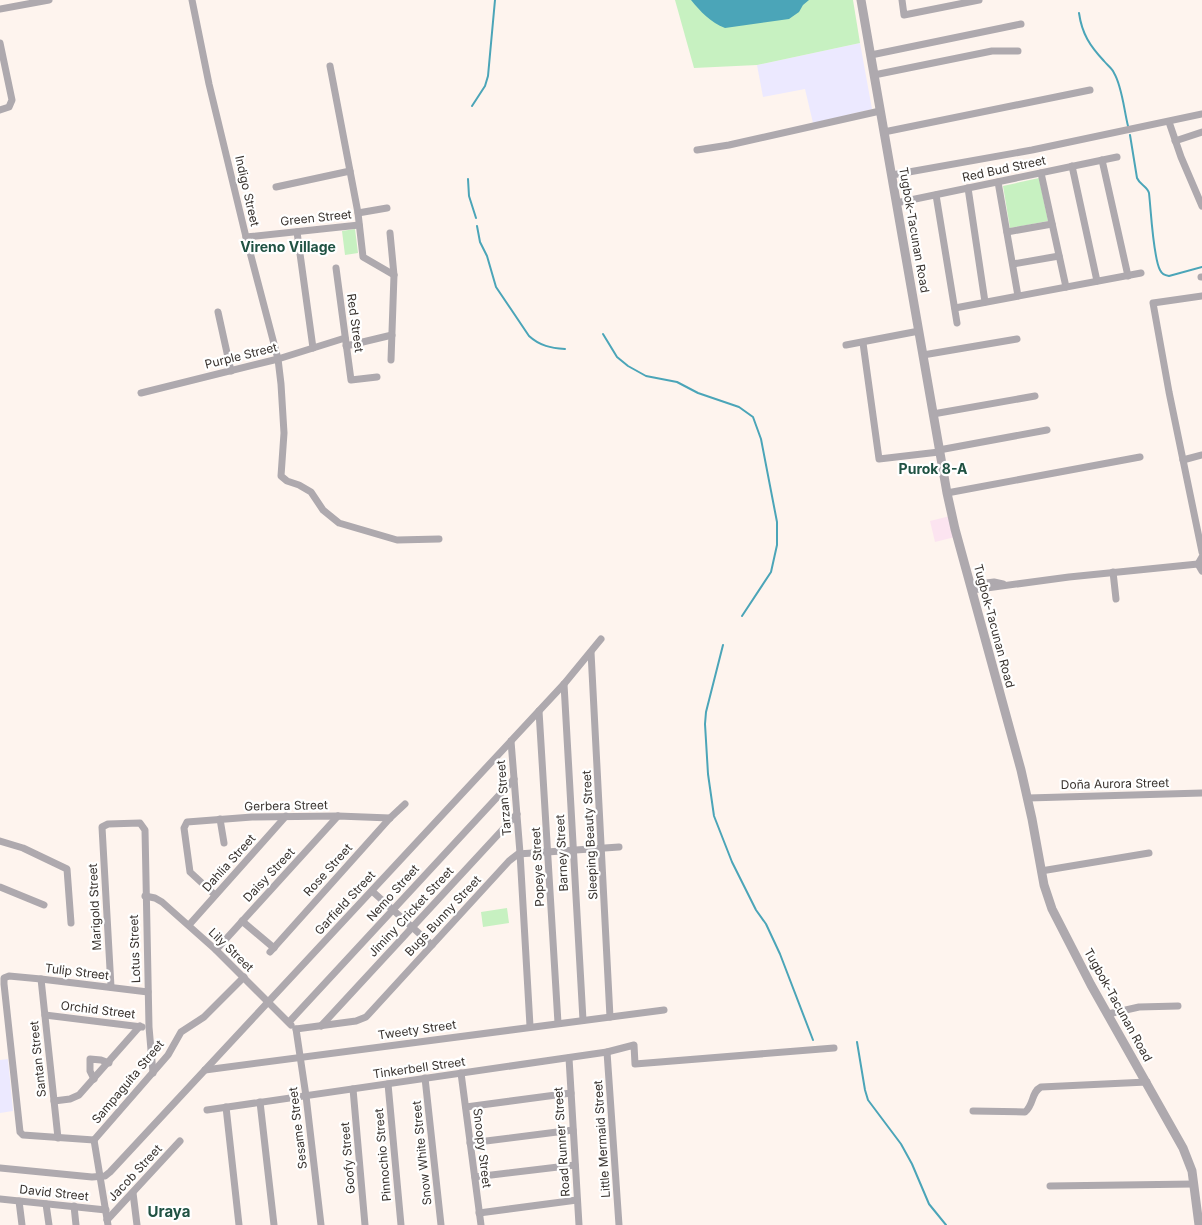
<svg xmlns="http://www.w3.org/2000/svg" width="1202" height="1225" viewBox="0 0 1202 1225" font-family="Inter,sans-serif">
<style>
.commercial{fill:#fce4f0}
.education{fill:#ece9ff}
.green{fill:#c7f1c1}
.water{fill:#4ba5b8}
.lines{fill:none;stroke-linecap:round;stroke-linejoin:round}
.stream{stroke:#4ba5b8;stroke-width:2}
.minor{stroke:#aea9ae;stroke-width:7}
.tertiary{stroke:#aea9ae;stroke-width:9}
.labels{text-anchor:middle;stroke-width:4.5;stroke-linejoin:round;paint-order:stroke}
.street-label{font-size:12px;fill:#38322e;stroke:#fff}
.neighbourhood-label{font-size:14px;font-weight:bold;fill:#205243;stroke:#fff}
.quarter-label{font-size:15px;font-weight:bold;fill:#205243;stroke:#fff}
</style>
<rect width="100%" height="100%" fill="#fef4ee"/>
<polygon class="commercial" points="950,516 955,537 935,542 930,521"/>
<g class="education">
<polygon points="860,43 872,109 813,123 805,89 763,97 757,65"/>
<polygon points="8,1059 13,1111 0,1113 0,1060"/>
</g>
<g class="green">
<polygon points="675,0 853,0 860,43 757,65 694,68"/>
<polygon points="1039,178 1048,221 1010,228 1003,186"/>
<polygon points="355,229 358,253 345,255 342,231"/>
<polygon points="507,908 509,923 483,927 481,912"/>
</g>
<path class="water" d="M691,0H809L803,5L799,12L789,19L725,28C711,23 700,11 691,0Z"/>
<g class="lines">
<g class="stream">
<path d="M1079,13C1082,34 1090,46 1104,61C1107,65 1112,68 1114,73C1122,86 1124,110 1128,126"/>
<polyline points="472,106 485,86 488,76 495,0"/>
<path d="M1130,135L1137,178C1140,185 1147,186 1149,193C1151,210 1153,257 1160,270C1162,274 1164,275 1169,276L1202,267"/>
<polyline points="468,179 469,196 476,218"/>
<path d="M477,226L480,242L487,256L496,287L529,336C540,346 551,348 565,349"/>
<polyline points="603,334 617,357 628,366 646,376 677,382 698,393 739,407 753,417 761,439 777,522 777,545 771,572 742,616"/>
<polyline points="723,645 706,712 705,724 708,774 714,816 732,862 756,910 766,924 780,954 813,1040"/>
<polyline points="857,1042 865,1090 868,1100 901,1144 912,1164 929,1204 946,1225"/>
</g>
<g class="minor">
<polyline points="192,0 209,84 246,237 278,359 281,384 284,433 281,476 287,481 299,485 311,492 323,510 339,523 397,540 439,539"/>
<polyline points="902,0 904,15 979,0"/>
<polyline points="0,9 49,0"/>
<polyline points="0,43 12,100 9,107 0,110"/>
<polyline points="871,55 1021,24"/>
<polyline points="330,66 358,213 363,257 394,275"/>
<polyline points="874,75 992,51 1018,51"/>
<polyline points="1169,122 1181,157 1202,206"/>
<polyline points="884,132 1090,90"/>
<polyline points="1175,141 1202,132"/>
<polyline points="697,150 729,145 880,111"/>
<polyline points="1102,160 1128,276"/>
<polyline points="1072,166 1097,281"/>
<polyline points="1041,173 1066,287"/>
<polyline points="892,175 1032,150 1202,114"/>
<polyline points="998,182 1018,296"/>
<polyline points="276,187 350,171"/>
<polyline points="968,188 985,302"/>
<polyline points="936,195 957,323"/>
<polyline points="896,203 1117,157"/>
<polyline points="358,213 387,208"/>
<polyline points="297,232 313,348"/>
<polyline points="1007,232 1052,224"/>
<polyline points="390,233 394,275 391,360"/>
<polyline points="246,237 359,225"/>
<polyline points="1013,264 1059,256"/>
<polyline points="336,268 351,380 377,377"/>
<polyline points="1201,277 1202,277"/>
<polyline points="1202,296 1153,303 1169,392 1202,552"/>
<polyline points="955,308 1141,273"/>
<polyline points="218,312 231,371"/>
<polyline points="863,343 879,459 939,452"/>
<polyline points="846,345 919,331"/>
<polyline points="346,346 392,335"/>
<polyline points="923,355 1017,339"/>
<polyline points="141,393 278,359 345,338"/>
<polyline points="933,414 1035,396"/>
<polyline points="939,450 1047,430"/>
<polyline points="1183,460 1202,455"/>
<polyline points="947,493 1140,457"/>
<polyline points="1202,557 1198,564 1202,571"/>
<polyline points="1113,572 1116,599"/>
<polyline points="970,585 994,582 1003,584"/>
<polyline points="972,590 1069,577 1198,564"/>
<polyline points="591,652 610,1017"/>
<polyline points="564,684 583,1020"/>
<polyline points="539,711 558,1023"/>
<polyline points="511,741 520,853 530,1026"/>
<polyline points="1028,798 1202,793"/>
<polyline points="220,819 224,843"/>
<polyline points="0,841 23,848 67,869 71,923"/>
<polyline points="1041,871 1149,853"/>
<polyline points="0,887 44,905"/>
<polyline points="372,891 432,945"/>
<polyline points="215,895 190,872 184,828 187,822 252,817 338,816 390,818"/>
<polyline points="145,896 155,898 162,902 216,950 291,1025"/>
<polyline points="242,921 274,948"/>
<polyline points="189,925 286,816"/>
<polyline points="216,950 338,816"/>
<polyline points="270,952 390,818 405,804"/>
<polyline points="41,979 58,1138"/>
<polyline points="111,987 102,827 108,824 140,823 145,830 149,1027 153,1073"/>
<polyline points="1108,1014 1139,1007 1178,1006"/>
<polyline points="45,1015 142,1027"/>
<polyline points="289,1022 514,779"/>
<polyline points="321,1026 517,814"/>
<polyline points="296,1029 356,1021 366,1017 509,861 518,854 619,847"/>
<polyline points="296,1029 306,1096 321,1225"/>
<polyline points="607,1052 619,1225"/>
<polyline points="569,1058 579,1225"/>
<polyline points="205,1070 664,1010"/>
<polyline points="461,1073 481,1225"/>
<polyline points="425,1078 441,1225"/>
<polyline points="94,1079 90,1071 90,1059 101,1060 109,1063"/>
<polyline points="388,1084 401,1225"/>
<polyline points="353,1089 365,1225"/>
<polyline points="54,1101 70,1099 79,1095 140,1026"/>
<polyline points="260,1102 274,1225"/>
<polyline points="226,1107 239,1225"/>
<polyline points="466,1107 571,1093"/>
<polyline points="207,1110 607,1052 634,1045 635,1064 834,1048"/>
<path d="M973,1111L1025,1112C1034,1105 1031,1092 1041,1087L1147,1082"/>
<polyline points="94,1140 23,1135 20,1132 4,984 4,978 9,976 41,979 148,992"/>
<polyline points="94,1140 168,1055 181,1032 204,1017 244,977"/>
<polyline points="94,1140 108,1225"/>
<polyline points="470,1143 573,1130"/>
<polyline points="0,1168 92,1177 105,1176 110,1172 564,684 601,639"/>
<polyline points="475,1177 575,1165"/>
<polyline points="1050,1186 1194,1184"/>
<polyline points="133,1193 137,1225"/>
<polyline points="0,1199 106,1210"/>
<polyline points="19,1201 22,1225"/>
<polyline points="46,1204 49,1225"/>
<polyline points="74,1206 76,1225"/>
<polyline points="479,1213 577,1200"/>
<polyline points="107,1220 180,1141"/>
</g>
<polyline class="tertiary" points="861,0 947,493 955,529 1021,770 1032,819 1044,885 1052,909 1091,985 1183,1148 1192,1171 1199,1225"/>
</g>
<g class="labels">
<g class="street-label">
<text transform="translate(1004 169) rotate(-12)" y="4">Red Bud Street</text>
<text transform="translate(247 191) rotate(77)" y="4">Indigo Street</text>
<text transform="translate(316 218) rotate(-6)" y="4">Green Street</text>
<text transform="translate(914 230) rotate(80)" y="4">Tugbok-Tacunan Road</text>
<text transform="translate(355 323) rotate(82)" y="4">Red Street</text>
<text transform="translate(241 356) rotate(-14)" y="4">Purple Street</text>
<text transform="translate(994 626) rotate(75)" y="4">Tugbok-Tacunan Road</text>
<text transform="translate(1115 784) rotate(-1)" y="4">Doña Aurora Street</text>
<text transform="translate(504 798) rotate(-95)" y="4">Tarzan Street</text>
<text transform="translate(286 806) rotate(-1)" y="4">Gerbera Street</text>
<text transform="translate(590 835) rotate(-93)" y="4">Sleeping Beauty Street</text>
<text transform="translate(562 853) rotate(-93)" y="4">Barney Street</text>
<text transform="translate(229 863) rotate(-48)" y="4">Dahlia Street</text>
<text transform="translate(538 867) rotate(-93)" y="4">Popeye Street</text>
<text transform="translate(328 870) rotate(-48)" y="4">Rose Street</text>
<text transform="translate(269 875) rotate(-47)" y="4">Daisy Street</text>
<text transform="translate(393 893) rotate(-48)" y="4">Nemo Street</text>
<text transform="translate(345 903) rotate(-47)" y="4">Garfield Street</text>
<text transform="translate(95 907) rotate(-93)" y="4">Marigold Street</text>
<text transform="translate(411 912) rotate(-47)" y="4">Jiminy Cricket Street</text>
<text transform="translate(443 916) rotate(-47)" y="4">Bugs Bunny Street</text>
<text transform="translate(135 949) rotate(-92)" y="4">Lotus Street</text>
<text transform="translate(231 950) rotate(44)" y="4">Lily Street</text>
<text transform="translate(77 972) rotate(7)" y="4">Tulip Street</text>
<text transform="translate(1118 1005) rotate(61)" y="4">Tugbok-Tacunan Road</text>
<text transform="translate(98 1010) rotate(7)" y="4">Orchid Street</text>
<text transform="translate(417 1030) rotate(-8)" y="4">Tweety Street</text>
<text transform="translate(38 1059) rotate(-96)" y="4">Santan Street</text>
<text transform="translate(419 1068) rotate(-8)" y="4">Tinkerbell Street</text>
<text transform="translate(128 1082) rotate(-50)" y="4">Sampaguita Street</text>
<text transform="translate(298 1128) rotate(-97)" y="4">Sesame Street</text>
<text transform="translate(602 1139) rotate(-94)" y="4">Little Mermaid Street</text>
<text transform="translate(562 1142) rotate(-94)" y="4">Road Runner Street</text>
<text transform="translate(482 1148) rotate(83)" y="4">Snoopy Street</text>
<text transform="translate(422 1153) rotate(-96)" y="4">Snow White Street</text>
<text transform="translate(383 1155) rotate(-95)" y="4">Pinnochio Street</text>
<text transform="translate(348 1158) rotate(-95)" y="4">Goofy Street</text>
<text transform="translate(135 1173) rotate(-47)" y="4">Jacob Street</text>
<text transform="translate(54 1193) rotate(6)" y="4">David Street</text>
</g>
<g class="neighbourhood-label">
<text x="288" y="252">Vireno Village</text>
<text x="933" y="474">Purok 8-A</text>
</g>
<g class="quarter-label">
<text x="169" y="1217">Uraya</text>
</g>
</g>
</svg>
